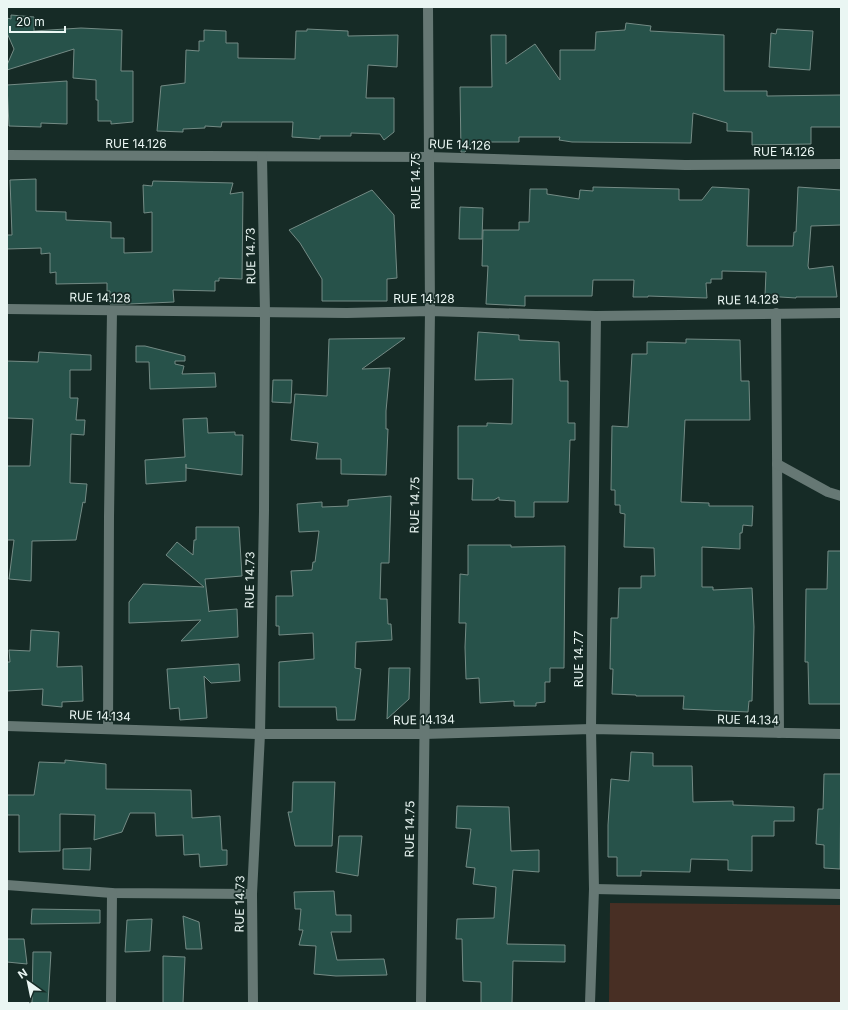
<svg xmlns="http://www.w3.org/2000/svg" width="848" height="1010" viewBox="0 0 848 1010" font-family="Inter,sans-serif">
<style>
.green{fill:#482f24}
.building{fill:#27524a;stroke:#748b85}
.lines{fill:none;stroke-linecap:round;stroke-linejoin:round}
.minor{stroke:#667874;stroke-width:10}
.labels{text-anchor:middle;stroke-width:3.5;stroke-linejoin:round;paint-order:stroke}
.street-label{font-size:12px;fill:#eaf6f3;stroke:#162b26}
</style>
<rect width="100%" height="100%" fill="#162b26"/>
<polygon class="green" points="610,903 841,905 841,1003 609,1003"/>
<g class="building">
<polygon points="11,15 34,17 34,31 81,28 122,30 121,71 133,71 133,122 111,124 111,121 98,121 98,100 96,100 96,80 73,78 74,49 7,70 7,65 14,49 7,33 7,18 11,19"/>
<polygon points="626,23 651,26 650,31 724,35 724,91 767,91 767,96 841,95 841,127 811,127 811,144 752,145 752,132 727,131 727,123 693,113 691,143 572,142 559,140 560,137 519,137 519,142 472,142 465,152 461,152 460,87 492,87 491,35 506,35 506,64 535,44 560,80 560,50 595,50 596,32 625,30"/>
<polygon points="307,29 348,31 348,36 398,35 397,67 368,65 366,98 394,98 394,132 384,140 380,134 351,133 351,136 320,136 320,139 292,137 293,122 222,122 221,127 205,126 205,128 183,129 183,132 157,131 161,86 185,83 186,50 199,51 199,41 204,41 204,30 226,31 226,43 238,43 238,58 295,59 296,31 307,31"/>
<polygon points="777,29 813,31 810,70 769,67 771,33 776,34"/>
<polygon points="67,81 67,124 41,123 41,127 9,126 7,85"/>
<polygon points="36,179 36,211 66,212 66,220 111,222 111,238 124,238 124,253 152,252 152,212 144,213 143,185 152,186 153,181 233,183 230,194 243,192 242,279 219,278 219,281 215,281 215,291 173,290 174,302 129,304 110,304 110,291 107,291 107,283 56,284 56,272 50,273 50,253 41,254 41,248 7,249 7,235 12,235 10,180"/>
<polygon points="593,187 679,189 679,200 702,200 712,187 749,189 747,246 793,246 794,232 796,232 798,187 841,190 841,225 811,226 808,266 809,269 833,266 837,297 796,297 796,298 765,296 766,272 722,271 722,279 711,279 711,283 706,283 707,298 648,296 648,297 633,297 634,280 593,280 592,296 525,296 525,306 486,304 488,266 482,266 483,230 519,230 519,222 529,222 530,189 547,189 547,194 579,199 580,190 593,191"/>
<polygon points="372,190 394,215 397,278 387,279 387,301 322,301 322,279 300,243 289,230"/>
<polygon points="460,207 483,208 482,239 459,239"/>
<polygon points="478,332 519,335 519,340 559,342 560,381 568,381 568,423 575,423 575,440 570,440 568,502 534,502 534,517 515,517 515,501 499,500 499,497 494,500 472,500 473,479 458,479 458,426 487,426 487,423 512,424 513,379 475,380"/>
<polygon points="405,338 362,369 390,368 386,411 386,429 388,429 386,475 341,474 341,459 316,459 318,443 291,440 295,394 327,396 329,339"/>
<polygon points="686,339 740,340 741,381 749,381 750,420 685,420 681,502 709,503 709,506 753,506 752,526 743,525 742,533 740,533 740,549 702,547 702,587 713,587 713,590 752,588 754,627 752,701 749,701 748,712 683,709 684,696 636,696 636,695 612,694 613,669 610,669 611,618 618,618 619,588 641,588 641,576 655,576 654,548 624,547 625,514 620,513 620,505 615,505 615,490 611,490 612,426 628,427 632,354 647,354 647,342 686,343"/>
<polygon points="136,346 145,346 185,356 185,361 175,361 175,364 184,366 182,374 215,373 216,387 150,389 149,362 136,362"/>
<polygon points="39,352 91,355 91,370 70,370 70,398 78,398 76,420 85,420 84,435 71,434 70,483 87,484 85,503 83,502 76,540 32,541 31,581 9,579 14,540 7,540 7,466 30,466 33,419 7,418 7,361 38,362"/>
<polygon points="273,380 292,380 291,403 272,402"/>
<polygon points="207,418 208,433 235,432 235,435 243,435 242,475 186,468 186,464 186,481 146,484 145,460 185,457 183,419"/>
<polygon points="391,496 389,563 381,563 380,599 387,599 388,624 391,624 392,640 356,642 355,668 361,669 355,720 337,720 336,707 279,707 279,662 314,659 313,633 279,635 279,626 276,626 276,596 293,596 291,571 312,570 313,562 315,562 319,531 299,532 297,504 322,502 322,507 348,506 348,500"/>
<polygon points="196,527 239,527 242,576 205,579 209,612 210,611 237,609 238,637 181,641 201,620 129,623 129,602 143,584 204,587 166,555 177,542 193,555 194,540 196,540"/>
<polygon points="468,545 511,545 511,547 565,546 564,668 550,668 550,682 545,682 545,702 536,703 536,706 514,706 514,701 480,703 479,678 466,679 465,647 466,623 459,623 460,574 468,575"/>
<polygon points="828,551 841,551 841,704 809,704 808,662 805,662 806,589 827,589"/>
<polygon points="31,630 59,632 57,667 82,666 83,701 62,702 62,707 42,705 43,689 7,691 7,662 10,662 9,650 30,651"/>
<polygon points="239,664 240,681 211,683 204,676 207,718 180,720 179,708 170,709 167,669"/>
<polygon points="389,668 410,668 409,699 387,719"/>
<polygon points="631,752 653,753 653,766 692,766 693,802 733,801 733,805 794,807 794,821 774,821 774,836 752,836 752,871 728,870 728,860 691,859 690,872 641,871 641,876 617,876 617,857 608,857 608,825 611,779 629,781"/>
<polygon points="65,760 106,764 106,789 191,790 192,818 220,816 222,850 227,850 227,865 200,867 199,854 184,855 183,835 156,836 155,813 130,813 122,832 94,840 95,815 60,814 60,851 19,852 19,815 7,815 7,795 34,795 39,762 65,763"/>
<polygon points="824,774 841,774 840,869 824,868 824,845 816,844 818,809 823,809"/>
<polygon points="293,782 335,782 332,846 295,846 288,812 292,812"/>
<polygon points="457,806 509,807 511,851 539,850 539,872 513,870 507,944 565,945 565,962 513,961 512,1003 481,1003 481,982 463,981 462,939 456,939 457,919 494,918 496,887 473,884 475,868 466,867 471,829 456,828"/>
<polygon points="339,836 362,836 358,876 336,872"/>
<polygon points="91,848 90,870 63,869 63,849"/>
<polygon points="334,891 336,915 351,915 351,932 331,932 337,960 384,959 387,975 336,976 314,974 316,946 299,945 303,930 299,930 301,909 295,909 294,892"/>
<polygon points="32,909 100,910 100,923 31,924"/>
<polygon points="183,916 199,922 202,949 186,949"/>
<polygon points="152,919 150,951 125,952 127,920"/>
<polygon points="7,939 24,939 27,964 7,962"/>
<polygon points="33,952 51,952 48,1003 32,1003"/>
<polygon points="163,956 185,957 183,1003 163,1003"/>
</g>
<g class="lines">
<g class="minor">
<polyline points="7,155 429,157 685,165 841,164"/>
<polyline points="7,309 347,313 430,311 596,316 841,313"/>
<polyline points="776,313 779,733"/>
<polyline points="777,464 828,492 841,496"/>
<polyline points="7,726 260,734 424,734 591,729 841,734"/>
<polyline points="108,729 109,517 112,311"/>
<polyline points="7,885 112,893 252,894"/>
<polyline points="594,889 841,894"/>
<polyline points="111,1003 112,893"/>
<polyline points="253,1003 252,894 260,734 264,511 265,312 262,157"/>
<polyline points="421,1003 430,311 428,7"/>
<polyline points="590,1003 594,889 591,729 596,316"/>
</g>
</g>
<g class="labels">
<g class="street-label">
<text x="136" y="148">RUE 14.126</text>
<text transform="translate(460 145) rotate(2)" y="4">RUE 14.126</text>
<text x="784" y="156">RUE 14.126</text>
<text transform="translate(416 181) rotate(-90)" y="4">RUE 14.75</text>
<text transform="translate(251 256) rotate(-91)" y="4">RUE 14.73</text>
<text transform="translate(100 298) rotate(1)" y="4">RUE 14.128</text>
<text x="424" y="303">RUE 14.128</text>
<text transform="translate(748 300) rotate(-1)" y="4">RUE 14.128</text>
<text transform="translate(415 505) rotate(-89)" y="4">RUE 14.75</text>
<text transform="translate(250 580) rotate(-89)" y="4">RUE 14.73</text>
<text transform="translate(579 659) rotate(-90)" y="4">RUE 14.77</text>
<text transform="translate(100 716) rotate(2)" y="4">RUE 14.134</text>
<text transform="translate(424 720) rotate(-1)" y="4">RUE 14.134</text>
<text transform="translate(748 720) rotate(1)" y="4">RUE 14.134</text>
<text transform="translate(410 829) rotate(-89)" y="4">RUE 14.75</text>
<text transform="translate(240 904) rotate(-89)" y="4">RUE 14.73</text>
</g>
</g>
<rect width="848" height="1010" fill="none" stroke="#eaf6f3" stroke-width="16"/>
<g transform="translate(28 982) rotate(327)" stroke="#162b26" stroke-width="3" paint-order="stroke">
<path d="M0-3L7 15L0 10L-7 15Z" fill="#eaf6f3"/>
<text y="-6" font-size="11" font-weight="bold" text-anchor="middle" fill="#eaf6f3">N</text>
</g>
<path d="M10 26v6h55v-6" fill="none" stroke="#eaf6f3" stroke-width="2"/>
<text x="16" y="26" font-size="12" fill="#eaf6f3" stroke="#162b26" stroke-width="3" paint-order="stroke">20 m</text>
</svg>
